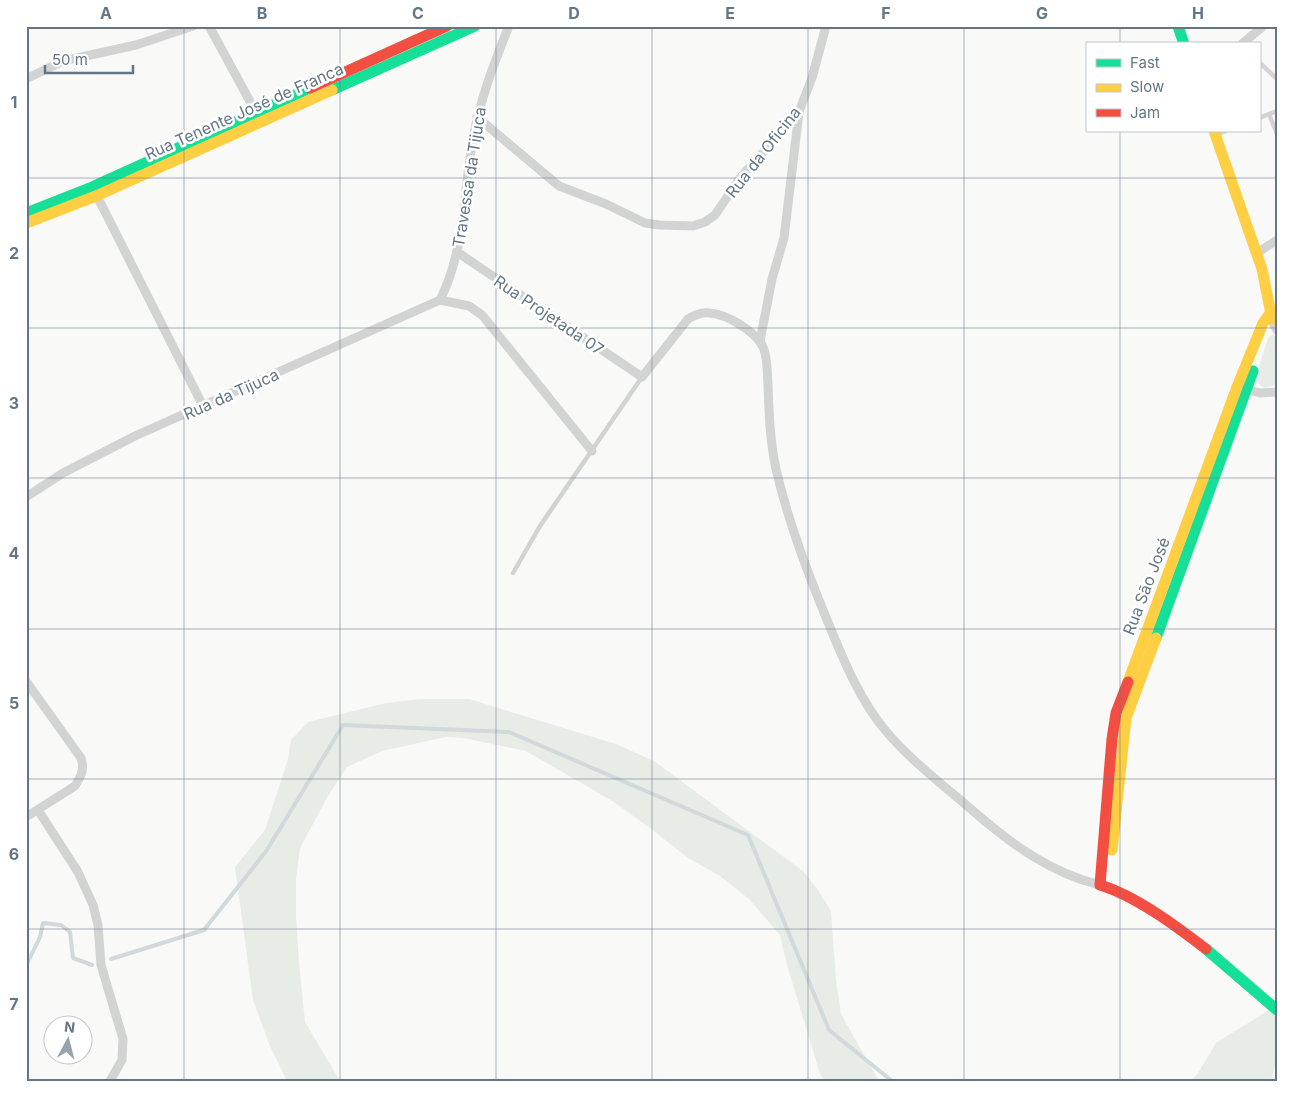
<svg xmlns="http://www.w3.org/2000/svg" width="1303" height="1107" viewBox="0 0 1303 1107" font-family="Inter,sans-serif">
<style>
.green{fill:#e8ece6}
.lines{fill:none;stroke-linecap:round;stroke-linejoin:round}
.stream{stroke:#d0d9db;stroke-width:4}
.lane{stroke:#d2d3d3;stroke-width:4.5}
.street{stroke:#d2d3d3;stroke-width:9}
.fast{stroke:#16e098;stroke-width:11}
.slow{stroke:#ffcf43;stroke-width:11}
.jam{stroke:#f24e42;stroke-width:11}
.grid{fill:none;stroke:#627685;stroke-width:1;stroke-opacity:0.55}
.labels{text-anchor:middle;stroke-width:5;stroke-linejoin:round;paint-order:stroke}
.street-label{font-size:16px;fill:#627685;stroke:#fff}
.neatline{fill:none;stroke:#627685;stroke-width:2}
.grid-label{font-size:16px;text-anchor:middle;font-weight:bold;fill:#627685}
</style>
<rect width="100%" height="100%" fill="#f9f9f8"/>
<g class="green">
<polygon points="1272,335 1277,336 1277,385 1264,388 1257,382 1256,376 1268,338"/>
<polygon points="421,699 469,699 616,744 654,761 803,871 818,890 831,911 836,980 841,1014 879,1081 825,1081 820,1074 787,965 780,935 749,899 720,876 688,858 650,828 614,802 526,751 464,738 446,737 382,751 347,767 328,796 300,848 296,880 296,916 299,963 305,1022 340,1081 287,1081 270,1046 253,1000 235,867 265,830 288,759 291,740 308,722 386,703"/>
<polygon points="1277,1005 1277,1058 1271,1081 1191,1081 1198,1073 1216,1043"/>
</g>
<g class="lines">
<g class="stream">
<polyline points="111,959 204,930 267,850 343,725 509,732 748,835 829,1030 892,1081"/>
<polyline points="26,966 40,937 43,923 61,925 70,932 73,958 92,965"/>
</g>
<g class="lane">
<polyline points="1259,62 1277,79"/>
<polyline points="1269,114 1277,134"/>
<polyline points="1259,118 1277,111"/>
<polyline points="1216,135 1226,131"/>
<polyline points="513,573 540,526 642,377"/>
</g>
<g class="street">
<polyline points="209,26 258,116"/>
<polyline points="1242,44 1263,26"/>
<polyline points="26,79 63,61 136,45 193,26"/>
<polyline points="477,117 559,186 606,204 645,223 659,225 693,226 705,222 715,215 740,178 791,121 800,109 812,78 826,26"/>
<polyline points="95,192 203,406"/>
<path d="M457,252L642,377L688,319C695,315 701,312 709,313C727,314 755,331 763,347C768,358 767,373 768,385C769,412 770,442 776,469C789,525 810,579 832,632C846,666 861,701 885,730C910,760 943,785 972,810C1010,843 1050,873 1100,885"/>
<polyline points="1257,253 1277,240"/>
<path d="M440,300C465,251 463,193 473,139C480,100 494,63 509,26"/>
<polyline points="440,300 469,306 482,315 592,451"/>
<polyline points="1272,321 1277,330"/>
<polyline points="760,341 772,279 784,238 799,112"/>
<polyline points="1242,388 1260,393 1277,392"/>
<polyline points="26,497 63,473 135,436 440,300"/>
<path d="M26,681L81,758C85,769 81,776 75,786L26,817"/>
<polyline points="38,810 78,872 93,905 98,925 101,965 123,1039 122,1060 110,1081"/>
</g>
<g class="fast">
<polyline points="1178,26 1184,44"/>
<polyline points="332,90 475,26"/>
<polyline points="26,213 92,187 310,88"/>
<polyline points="1156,638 1253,371"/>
<polyline points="1206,949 1277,1010"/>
</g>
<g class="slow">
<polyline points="1214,131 1262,269 1272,319"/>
<polyline points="26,223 96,196 332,90"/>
<polyline points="1128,682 1237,387 1263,323 1271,312"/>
<polyline points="1112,850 1126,718 1156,638"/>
</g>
<g class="jam">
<polyline points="310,88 447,26"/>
<path d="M1128,682L1116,713L1112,739L1100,885C1136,896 1176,926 1206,949"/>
</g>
</g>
<path class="grid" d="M184,26V1081M340,26V1081M496,26V1081M652,26V1081M808,26V1081M964,26V1081M1120,26V44M1120,131V1081M26,178H1277M26,328H1277M26,478H1277M26,629H1277M26,779H1277M26,929H1277"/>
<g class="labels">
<g class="street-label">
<text transform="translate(244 111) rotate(-24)" y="6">Rua Tenente José de Franca</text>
<text transform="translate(763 152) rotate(-52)" y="6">Rua da Oficina</text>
<text transform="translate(469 177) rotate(-81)" y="6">Travessa da Tijuca</text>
<text transform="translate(549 315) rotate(34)" y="6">Rua Projetada 07</text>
<text transform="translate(231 394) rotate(-24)" y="6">Rua da Tijuca</text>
<text transform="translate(1146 586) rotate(-69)" y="6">Rua São José</text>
</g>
</g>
<rect width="1303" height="1107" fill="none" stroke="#ffffff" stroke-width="55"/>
<rect x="1086" y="42" width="175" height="90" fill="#ffffff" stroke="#c0c8ce"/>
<rect x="1096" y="59" width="25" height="8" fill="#16e098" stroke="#c0c8ce"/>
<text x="1130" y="68" font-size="15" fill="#627685">Fast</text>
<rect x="1096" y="84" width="25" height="8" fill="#ffcf43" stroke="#c0c8ce"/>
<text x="1130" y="92" font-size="15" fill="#627685">Slow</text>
<rect x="1096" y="109" width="25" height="8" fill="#f24e42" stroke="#c0c8ce"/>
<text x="1130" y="118" font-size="15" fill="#627685">Jam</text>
<g transform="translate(68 1040) rotate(7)"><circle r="24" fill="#ffffff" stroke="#c0c8ce"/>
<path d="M0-4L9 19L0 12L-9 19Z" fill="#97a4ad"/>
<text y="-8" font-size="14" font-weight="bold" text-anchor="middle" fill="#627685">N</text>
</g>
<path d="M45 65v8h88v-8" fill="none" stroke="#627685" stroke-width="2.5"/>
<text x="52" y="65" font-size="15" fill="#627685" stroke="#ffffff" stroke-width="4" paint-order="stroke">50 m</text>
<rect x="28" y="28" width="1248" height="1052" class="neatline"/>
<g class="grid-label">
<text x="106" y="19">A</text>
<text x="262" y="19">B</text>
<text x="418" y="19">C</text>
<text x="574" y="19">D</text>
<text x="730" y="19">E</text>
<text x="886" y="19">F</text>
<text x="1042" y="19">G</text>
<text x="1198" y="19">H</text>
<text x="14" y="108">1</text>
<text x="14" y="259">2</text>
<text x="14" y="409">3</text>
<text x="14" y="559">4</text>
<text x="14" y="709">5</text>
<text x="14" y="860">6</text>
<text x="14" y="1010">7</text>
</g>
</svg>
